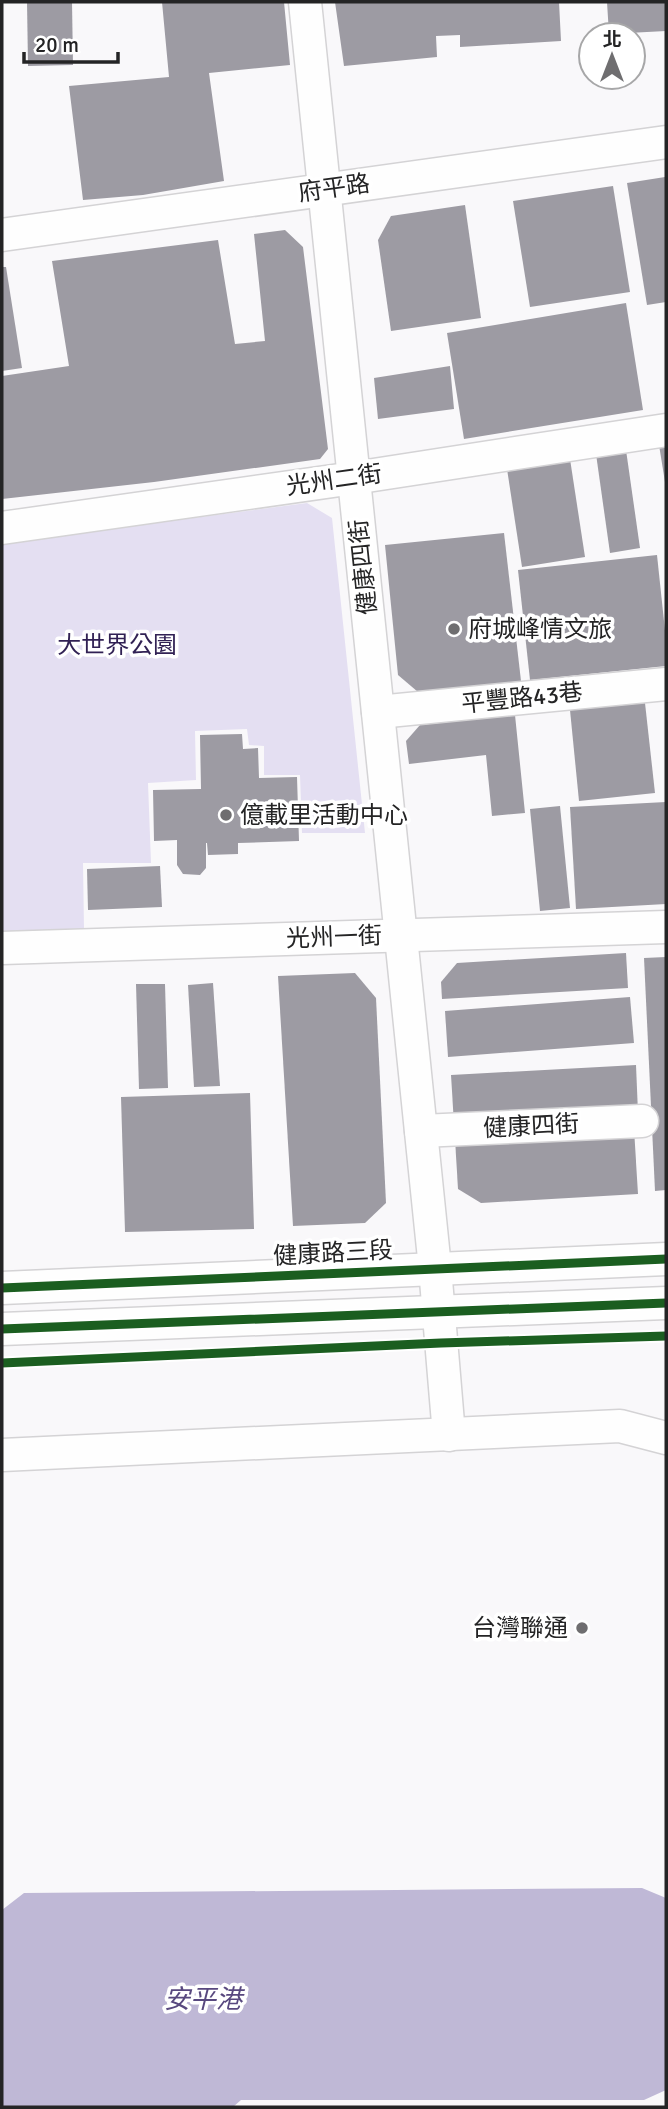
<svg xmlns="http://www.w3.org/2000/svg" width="668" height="2109" viewBox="0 0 668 2109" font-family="Signika,'Noto Sans TC',sans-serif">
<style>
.green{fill:#e4dff2}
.water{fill:#bfb8d6}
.building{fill:#9d9ba3}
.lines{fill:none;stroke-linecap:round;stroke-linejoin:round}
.minor-casing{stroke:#d4d3d5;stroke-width:35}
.minor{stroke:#fefefe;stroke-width:32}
.cycleway-casing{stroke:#fff;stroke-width:13}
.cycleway{stroke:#1b5e20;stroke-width:9}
.poi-dot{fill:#6f6e70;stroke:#fff;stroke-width:2.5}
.labels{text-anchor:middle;stroke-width:7;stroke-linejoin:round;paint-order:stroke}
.street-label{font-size:24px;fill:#242425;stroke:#fff}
.poi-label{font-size:24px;fill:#242425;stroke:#fff;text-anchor:start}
.park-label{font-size:24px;fill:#312154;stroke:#fff}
.water-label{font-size:26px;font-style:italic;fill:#58487f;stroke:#fff}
</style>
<rect width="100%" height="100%" fill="#f9f8fa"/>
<polygon class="green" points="307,503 332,518 365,833 302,833 300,775 264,775 264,746 249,745 247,729 195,731 196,780 148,783 151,863 83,863 84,929 2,933 2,543"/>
<polygon class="water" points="642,1888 666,1898 666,2090 644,2100 241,2100 233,2107 2,2107 2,1910 24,1893"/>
<g class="building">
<polygon points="27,2 72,2 73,65 28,66"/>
<polygon points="162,2 284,2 290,65 209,73 224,181 143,195 83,200 69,86 169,77"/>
<polygon points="335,2 559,2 561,41 460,47 460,35 436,36 437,57 344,66"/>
<polygon points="607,2 666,2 666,31 609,34"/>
<polygon points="665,177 666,302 647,305 627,183"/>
<polygon points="613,186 630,292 530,307 513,201"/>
<polygon points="465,205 481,318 391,331 378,240 391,216"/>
<polygon points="285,230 303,247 328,449 320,459 154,482 2,499 2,376 69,366 52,261 218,240 235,344 265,341 254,234"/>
<polygon points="2,267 6,267 22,368 2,371"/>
<polygon points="626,303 643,410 464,439 447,333"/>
<polygon points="450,366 454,409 378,419 374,378"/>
<polygon points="666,444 666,482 665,482 659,445"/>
<polygon points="626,450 640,548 610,553 596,454"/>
<polygon points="570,459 585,557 522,567 507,469"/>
<polygon points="504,533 521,681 418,692 398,675 385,545"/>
<polygon points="657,555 666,640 666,666 530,680 518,570"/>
<polygon points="645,703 655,793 579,801 570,710"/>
<polygon points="515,715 525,813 492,816 486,755 409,764 406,741 420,725"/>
<polygon points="242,734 243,749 258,748 259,778 297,777 299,841 238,843 238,854 208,855 207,843 206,843 206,868 200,875 183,874 177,865 177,840 154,841 153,790 201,789 200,735"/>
<polygon points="666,802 666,904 576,909 570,807"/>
<polygon points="560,806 570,908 540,911 530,809"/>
<polygon points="160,866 162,907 88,910 87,869"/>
<polygon points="626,953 628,988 442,999 441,982 457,963"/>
<polygon points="666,957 666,1190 655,1191 644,958"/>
<polygon points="355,973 376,998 386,1203 365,1223 293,1226 278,976"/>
<polygon points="213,983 220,1086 194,1087 188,985"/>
<polygon points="136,984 165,984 168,1088 139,1089"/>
<polygon points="630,997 634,1043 448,1057 445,1011"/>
<polygon points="636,1065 638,1113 454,1124 451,1075"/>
<polygon points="250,1093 254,1229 125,1232 121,1097"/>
<polygon points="634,1129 638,1194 481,1203 458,1189 455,1139"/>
</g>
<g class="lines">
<g class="minor-casing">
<g id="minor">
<polyline points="305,2 435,1268 449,1435"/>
<polyline points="2,235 666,142"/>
<polyline points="2,528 354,478 666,430"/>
<polyline points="378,712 666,684"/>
<polyline points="2,948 666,927"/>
<polyline points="421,1131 642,1121"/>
<polyline points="2,1288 666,1259"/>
<polyline points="2,1329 666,1303"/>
<polyline points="2,1455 620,1426 666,1438"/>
</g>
</g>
<use href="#minor" class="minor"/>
<g class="cycleway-casing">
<g id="cycleway">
<polyline points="2,1288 666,1259"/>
<polyline points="2,1329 666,1303"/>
<polyline points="2,1363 441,1343 666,1336"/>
</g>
</g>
<use href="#cycleway" class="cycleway"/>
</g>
<g class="poi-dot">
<circle cx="454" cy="629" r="7"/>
<circle cx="226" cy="815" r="7"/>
<circle cx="582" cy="1628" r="7"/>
</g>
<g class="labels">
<g class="street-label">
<text transform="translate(334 188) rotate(-8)" y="8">府平路</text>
<text transform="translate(334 480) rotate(-8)" y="8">光州二街</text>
<text transform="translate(363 567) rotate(-96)" y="8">健康四街</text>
<text transform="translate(522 698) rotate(-6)" y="8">平豐路43巷</text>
<text transform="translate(334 937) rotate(-2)" y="8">光州一街</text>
<text transform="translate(531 1126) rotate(-3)" y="8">健康四街</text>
<text transform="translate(333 1253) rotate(-3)" y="8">健康路三段</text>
</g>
<g class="poi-label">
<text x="468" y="637">府城峰情文旅</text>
<text x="240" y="823">億載里活動中心</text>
<text x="568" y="1636" text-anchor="end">台灣聯通</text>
</g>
<g class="park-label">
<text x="117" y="653">大世界公園</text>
</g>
<g class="water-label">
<text x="203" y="2008">安平港</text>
</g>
</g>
<rect width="668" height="2109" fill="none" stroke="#242425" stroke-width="7"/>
<g transform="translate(612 56)"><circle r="33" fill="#ffffff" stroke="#a7a7a8" stroke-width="2"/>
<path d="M0-5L12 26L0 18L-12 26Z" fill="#6f6e70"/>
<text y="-10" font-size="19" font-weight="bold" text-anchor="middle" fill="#242425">北</text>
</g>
<path d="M24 52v10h94v-10" fill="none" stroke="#242425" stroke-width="3.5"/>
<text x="35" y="52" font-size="21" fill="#242425" stroke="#ffffff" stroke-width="5" paint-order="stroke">20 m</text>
</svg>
